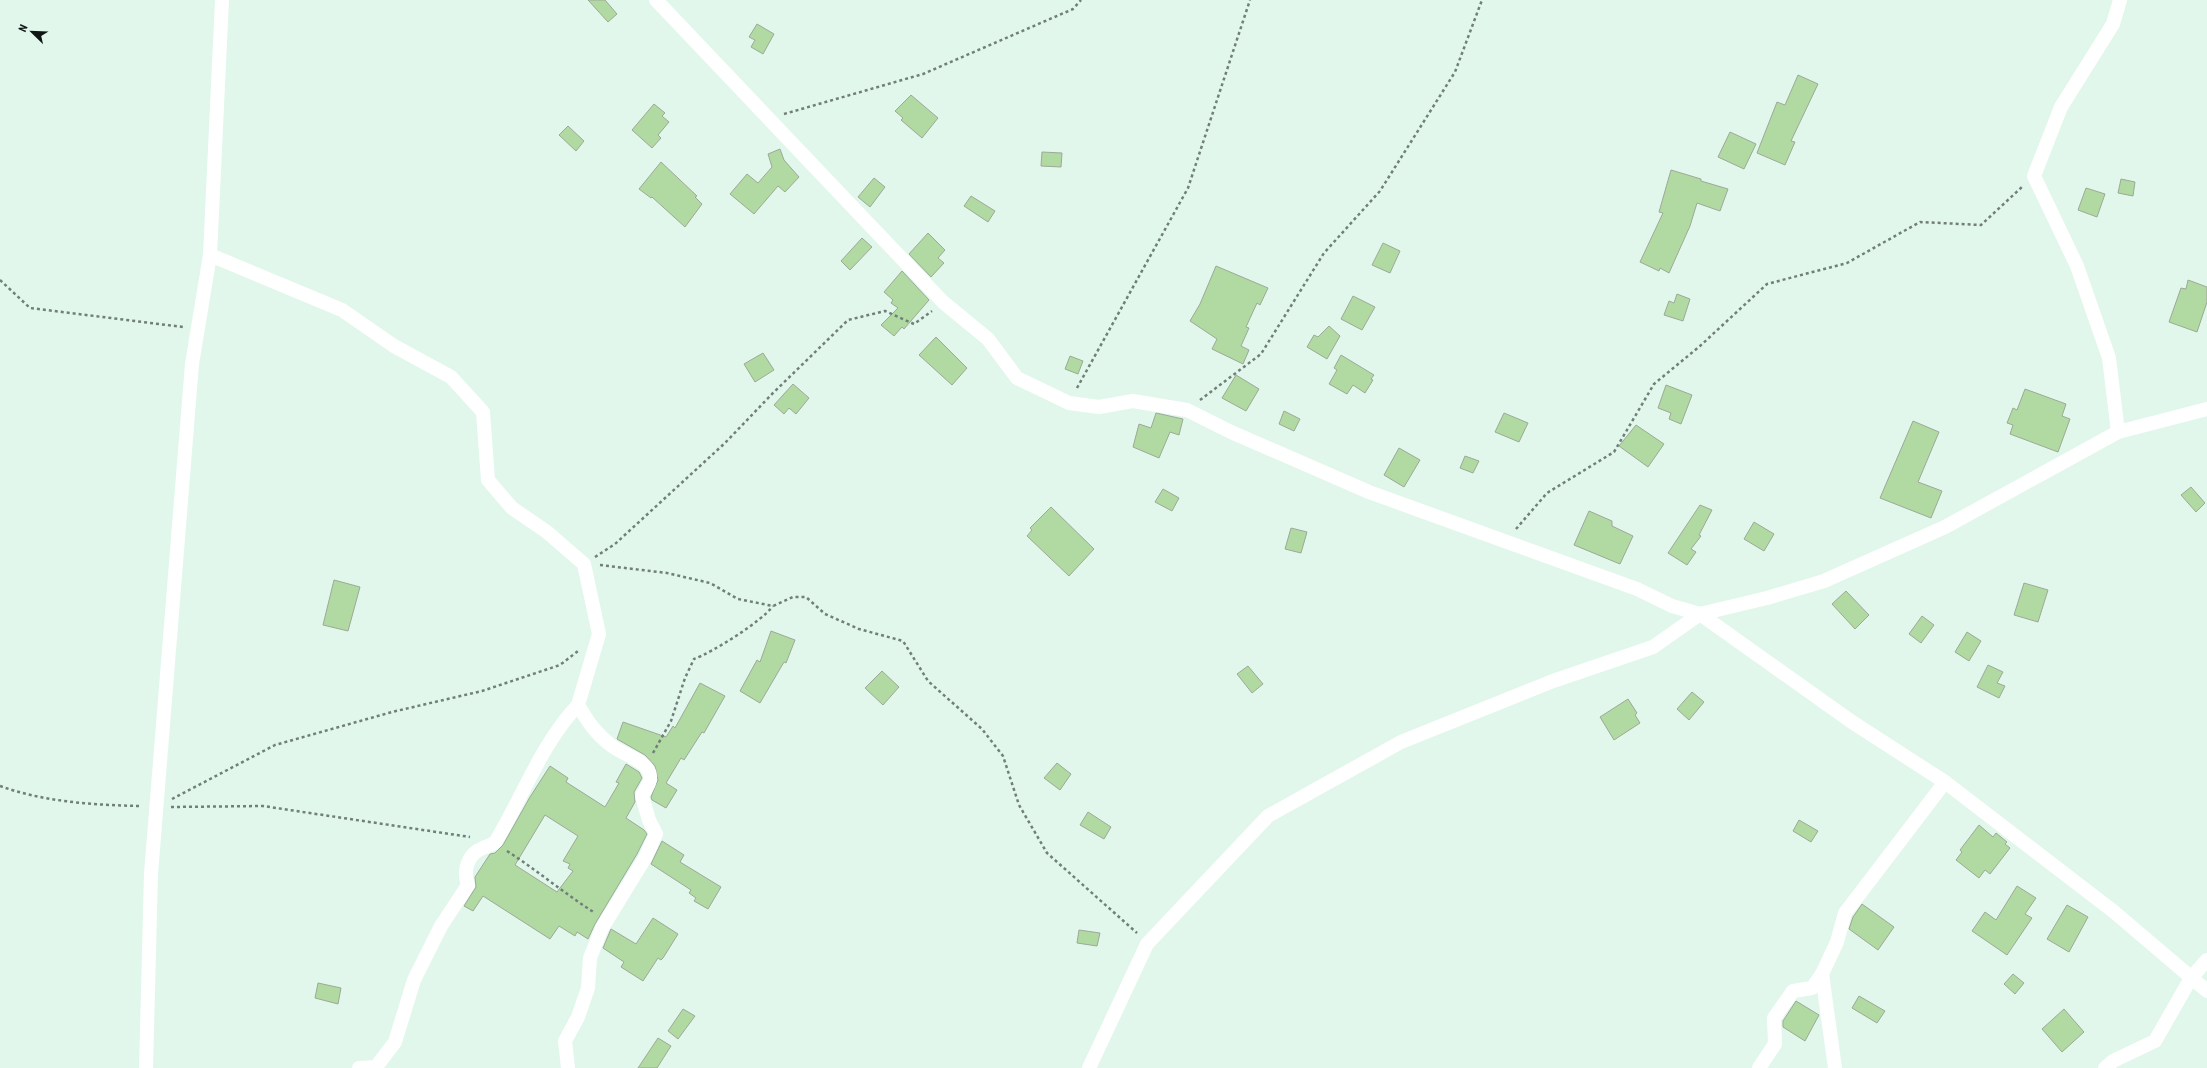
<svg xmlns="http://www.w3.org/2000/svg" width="2207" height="1068" viewBox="0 0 2207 1068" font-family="'Roboto Condensed',sans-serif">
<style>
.building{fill:#b1d9a2;stroke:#9da998;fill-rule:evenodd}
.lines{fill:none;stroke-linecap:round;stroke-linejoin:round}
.path{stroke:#717f79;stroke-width:2.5;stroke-dasharray:3 3;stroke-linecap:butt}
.minor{stroke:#fff;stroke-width:14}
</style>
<rect width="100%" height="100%" fill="#e1f7ec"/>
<g class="building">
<polygon points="588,0 605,0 617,14 608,22"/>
<polygon points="757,24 774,34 763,54 751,47 755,40 749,37"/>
<polygon points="1798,75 1818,84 1791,141 1795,142 1785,165 1757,153 1777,102 1785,105"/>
<polygon points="911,95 938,118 922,138 901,120 903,118 895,111"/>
<polygon points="654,104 665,113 662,116 669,122 658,135 661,138 652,148 632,130"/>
<polygon points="568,126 584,141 576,151 559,135"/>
<polygon points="1730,132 1756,144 1744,169 1718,157"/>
<polygon points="780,149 784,160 799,177 785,192 778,186 754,214 730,194 747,174 758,183 772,167 768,154"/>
<polygon points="1042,152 1062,153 1061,167 1041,166"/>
<polygon points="661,162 697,196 695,197 702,204 685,227 652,197 651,198 639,189"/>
<polygon points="1671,170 1701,179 1701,181 1728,189 1720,211 1697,203 1690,226 1669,273 1660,268 1659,271 1640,262 1663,213 1659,212"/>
<polygon points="874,178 885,187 870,207 858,197"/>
<polygon points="2121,179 2135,182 2133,196 2118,193"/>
<polygon points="2086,188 2105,194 2097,217 2078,210"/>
<polygon points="971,196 995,211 988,222 964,206"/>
<polygon points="928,233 945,250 938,258 944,263 931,277 909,254"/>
<polygon points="862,238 872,247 850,270 841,261"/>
<polygon points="1383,243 1400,251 1390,273 1372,265"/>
<polygon points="1216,266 1268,288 1260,305 1257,303 1246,327 1249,328 1241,346 1249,350 1243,364 1212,349 1217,339 1190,321 1200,304"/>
<polygon points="902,271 929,300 904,329 902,327 894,336 881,325 898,308 891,303 893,300 884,292"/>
<polygon points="2188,280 2207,287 2207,302 2197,332 2169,322 2181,288 2186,289"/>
<polygon points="1677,294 1690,299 1683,321 1664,315 1669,301 1674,303"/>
<polygon points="1353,296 1375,307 1362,330 1341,319"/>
<polygon points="1329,326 1340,336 1327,359 1307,347 1314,335 1318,337"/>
<polygon points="936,337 967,368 952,385 919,355"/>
<polygon points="763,353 774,370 755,382 744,364"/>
<polygon points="1341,355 1374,375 1371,379 1373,380 1365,393 1353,385 1347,394 1329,384 1337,370 1334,368"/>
<polygon points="1070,356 1083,361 1078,374 1065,369"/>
<polygon points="1236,375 1259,389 1246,411 1222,398"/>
<polygon points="793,384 809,398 796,414 789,408 784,414 774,405"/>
<polygon points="1666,385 1692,395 1681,424 1669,419 1671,413 1658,408"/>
<polygon points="2025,389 2066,404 2062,416 2070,419 2058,452 2010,434 2013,425 2007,423 2013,408 2017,410"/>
<polygon points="1284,411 1300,419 1294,431 1279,424"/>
<polygon points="1156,413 1183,419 1179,435 1170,432 1159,458 1133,447 1139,424 1151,428"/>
<polygon points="1504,413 1528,423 1519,442 1495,432"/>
<polygon points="1913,421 1939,432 1918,482 1942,491 1931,518 1880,498"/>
<polygon points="1636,425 1664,444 1648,467 1619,446"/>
<polygon points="1399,448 1420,460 1404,487 1384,475"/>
<polygon points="1465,456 1479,461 1473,473 1460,468"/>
<polygon points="2191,487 2205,503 2196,512 2181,495"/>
<polygon points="1163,489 1179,498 1172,511 1155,502"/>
<polygon points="1700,505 1712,510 1699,535 1701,536 1691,549 1696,552 1687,565 1668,553"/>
<polygon points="1051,507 1094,549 1069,576 1027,536 1032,530 1030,528"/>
<polygon points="1589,511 1612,521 1612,526 1633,536 1620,564 1574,545"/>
<polygon points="1754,522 1774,534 1764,551 1744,539"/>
<polygon points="1291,528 1307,532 1301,553 1285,549"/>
<polygon points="334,580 360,587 348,631 323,625"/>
<polygon points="2024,583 2048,590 2038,622 2014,615"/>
<polygon points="1846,591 1869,615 1855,629 1832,604"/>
<polygon points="1922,616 1934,625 1921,643 1909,634"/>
<polygon points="771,631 795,640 786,663 784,662 760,703 740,691 757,660 760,662"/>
<polygon points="1967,632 1981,641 1969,661 1955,652"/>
<polygon points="1988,665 2003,672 1997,683 2005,686 1999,698 1977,687"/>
<polygon points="1248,666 1263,684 1252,693 1237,674"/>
<polygon points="882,671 899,687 883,705 865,688"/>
<polygon points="700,683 725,696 704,733 702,732 684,760 681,758 666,783 677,790 666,808 652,800 651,797 658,780 655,766 645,755 617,739 623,722 666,737 673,726 675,728"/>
<polygon points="1692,692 1704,702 1689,720 1677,709"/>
<polygon points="1628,699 1637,713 1635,715 1640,723 1614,740 1600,717"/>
<polygon points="1057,763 1071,774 1060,790 1044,778"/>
<path d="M626,764L639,772L642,778L634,792L635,802L626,818L644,830L647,834L637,854L595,924L588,939L577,932L575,936L559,926L550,939L483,896L473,911L464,906L476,887L475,877L490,854L495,853L503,845L530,797L550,766L568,778L566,782L605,807L619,783L616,782ZM545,815L578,836L563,861L570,864L568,868L573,871L557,892L515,865Z"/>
<polygon points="1088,812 1111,827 1104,839 1080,825"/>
<polygon points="1799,820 1818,831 1811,842 1793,831"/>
<polygon points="1979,825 1993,837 1996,833 2007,842 2005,844 2010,848 1990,874 1985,870 1979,878 1956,860 1962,852 1960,850"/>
<polygon points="662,841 684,855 680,862 721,887 708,909 694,901 696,898 689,893 691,890 651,864"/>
<polygon points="2017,886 2036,898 2025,914 2032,918 2007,955 1972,931 1985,912 1996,920"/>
<polygon points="1862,904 1894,927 1878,950 1849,929 1853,917"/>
<polygon points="2067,905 2088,917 2069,952 2047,939"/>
<polygon points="653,918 678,934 663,958 661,960 658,958 643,981 621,967 624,962 603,948 611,929 636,944"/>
<polygon points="1079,930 1100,933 1097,946 1077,943"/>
<polygon points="2013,974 2024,983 2015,994 2004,984"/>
<polygon points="318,983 341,988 338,1004 315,998"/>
<polygon points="1859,996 1885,1011 1877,1023 1852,1008"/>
<polygon points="1796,1001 1819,1015 1805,1041 1783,1027 1783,1021"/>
<polygon points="683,1009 695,1016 678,1039 668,1031"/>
<polygon points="2064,1009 2084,1032 2062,1052 2042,1029"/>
<polygon points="658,1038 671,1046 657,1068 638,1068"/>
</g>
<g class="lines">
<g class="path">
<polyline points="784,114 923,74 1073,9 1081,0"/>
<polyline points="0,280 30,308 183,327"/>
<polyline points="1077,388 1188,188 1250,0"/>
<polyline points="1200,400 1261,354 1324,253 1380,191 1455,72 1482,0"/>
<polyline points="1516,529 1547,493 1614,452 1654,384 1700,346 1767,284 1847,263 1920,222 1981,225 2023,186"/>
<polyline points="595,557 615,544 725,443 772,394 848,320 885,311 914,324 932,311"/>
<polyline points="600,565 667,573 710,583 738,599 773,606 793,597 806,597 825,614 859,629 903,641 928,681 982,729 1003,756 1019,805 1047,853 1137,933"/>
<path d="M653,753L671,721L685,678L694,659C713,652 761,622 773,606"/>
<path d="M0,786C44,802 94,805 141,806"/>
<polyline points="172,799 275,745 392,712 482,691 560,665 578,651"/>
<polyline points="171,807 263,806 470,837"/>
<path d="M507,851C538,871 565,894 595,913"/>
</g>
<g class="minor">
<polyline points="656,0 943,302 988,339 1017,378 1069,403 1099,407 1133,401 1187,410 1231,432 1369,492 1637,589 1672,606 1700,614 1767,598 1824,581 1945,527 2118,432 2207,409"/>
<path d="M210,255L342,310L394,346L451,377L483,412L488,480L512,508L547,532L584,564L599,634L578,705C588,722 596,734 612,746C622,754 649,761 650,776C651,783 645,790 642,796L649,820L656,834L645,858L602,928L590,958L588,988L578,1017L565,1041L568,1068"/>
<polyline points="2118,432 2109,358 2077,266 2034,176 2061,107 2113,24 2120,0"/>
<polyline points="1822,974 1835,1068"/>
<polyline points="146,1068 151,874 192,364 210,255 222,0"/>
<path d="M359,1068L376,1067L395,1042L414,980L441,926L468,885C463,871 467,854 483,848C487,846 493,845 496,841C523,796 542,743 578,705"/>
<polyline points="1089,1068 1147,944 1268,816 1401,742 1553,681 1653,647 1700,614 1852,722 1945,782 2113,911 2207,991"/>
<polyline points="1759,1068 1775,1044 1774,1018 1793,991 1812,988 1822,974 1837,942 1845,913 1945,782"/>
<polyline points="2105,1068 2113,1061 2155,1041 2191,978 2207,960"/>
</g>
</g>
<g transform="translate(32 32) rotate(293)" stroke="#e1f7ec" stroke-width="3" paint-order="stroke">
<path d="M0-3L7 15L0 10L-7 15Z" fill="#0f1714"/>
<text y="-6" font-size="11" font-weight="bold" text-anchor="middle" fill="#0f1714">N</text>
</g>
</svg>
